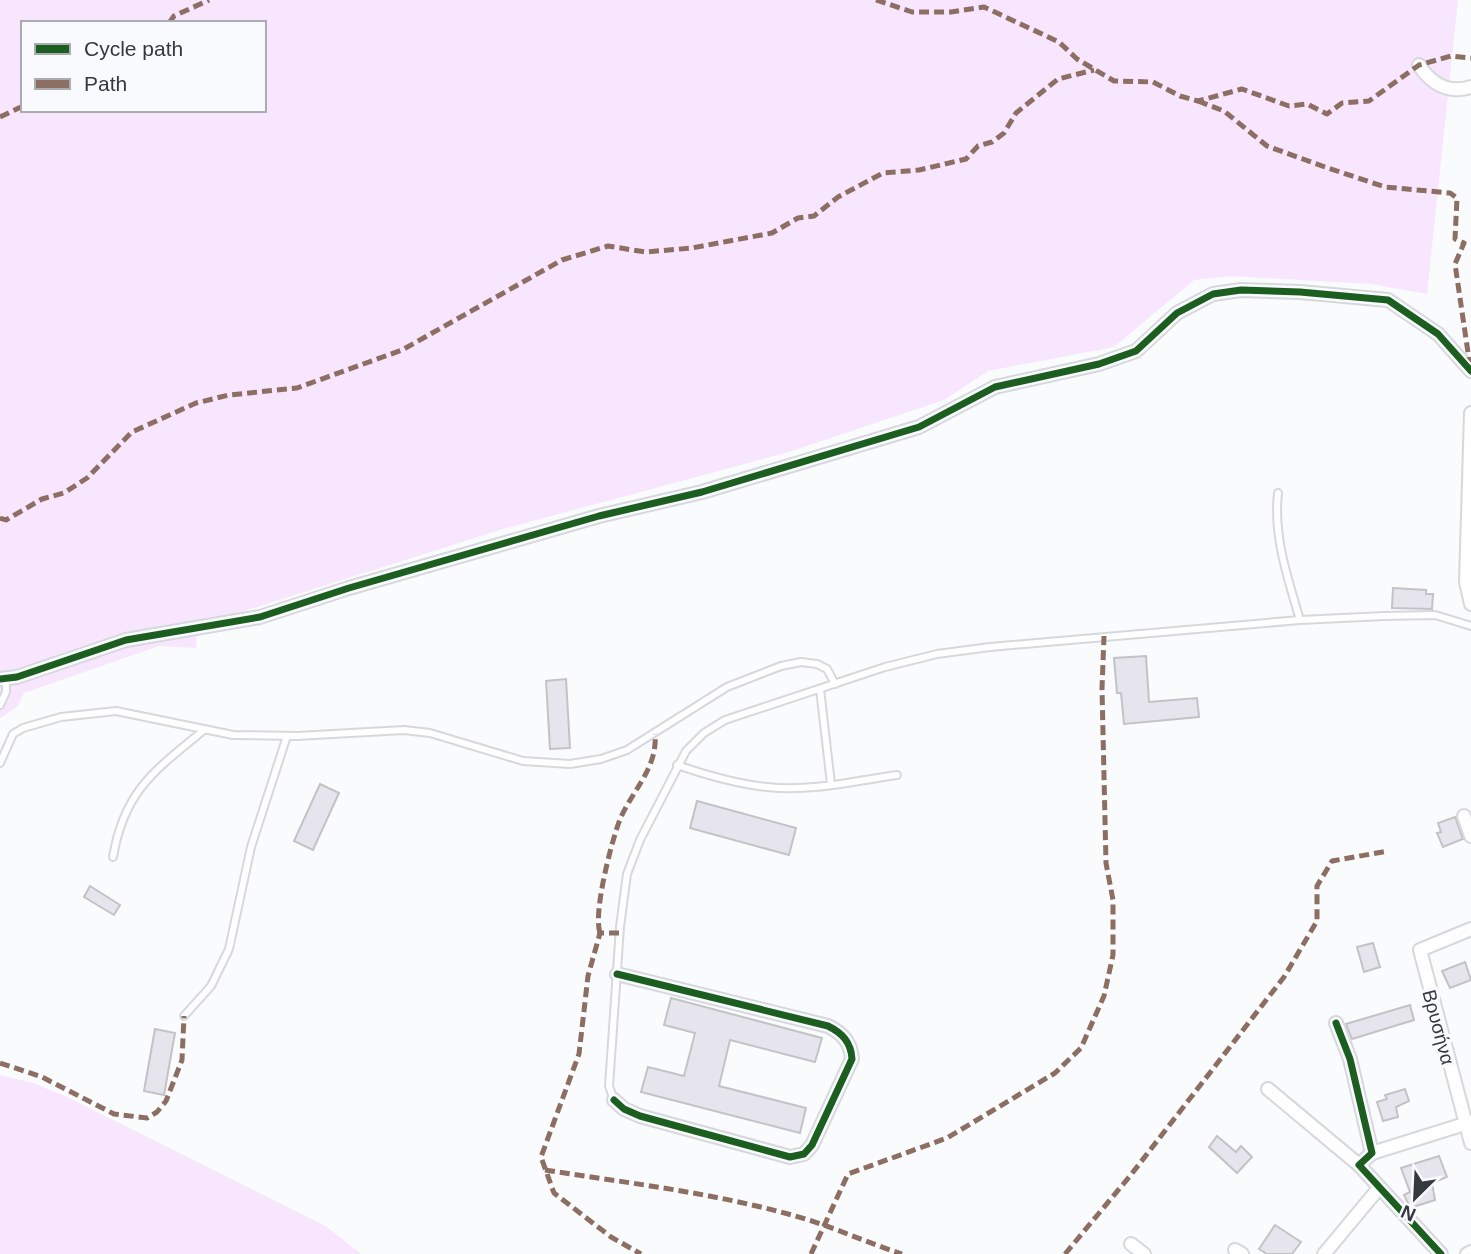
<svg xmlns="http://www.w3.org/2000/svg" width="1471" height="1254" viewBox="0 0 1471 1254" font-family="Helvetica,sans-serif">
<style>
.green{fill:#f8e6fe;fill-rule:evenodd}
.building{fill:#e6e5ed;stroke:#c3c3c7;stroke-width:2}
.lines{fill:none;stroke-linecap:round;stroke-linejoin:round}
.lane-casing{stroke:#d6d8dc;stroke-width:10}
.street-casing{stroke:#d6d8dc;stroke-width:16}
.lane{stroke:#fefeff;stroke-width:6}
.street{stroke:#fefeff;stroke-width:12}
.quiet{stroke:#8d6e63;stroke-width:5;stroke-dasharray:10 5;stroke-linecap:butt}
.cycleway-casing{stroke:#f9fafe;stroke-width:11}
.cycleway{stroke:#1b5e20;stroke-width:7}
.labels{text-anchor:middle;stroke-width:7;stroke-linejoin:round;paint-order:stroke}
.street-label{font-size:19px;fill:#36383f;stroke:#f9fafe}
</style>
<rect width="100%" height="100%" fill="#fafbfd"/>
<g class="green">
<path d="M0,0H1458L1427,294L1371,284L1230,276L1194,280L1114,347L988,371L944,400L789,452L503,529L197,626L196,648L159,646L24,693L17,707L0,718ZM23,23H264V110H23Z"/>
<polygon points="0,1075 33,1083 67,1097 327,1227 361,1254 0,1254"/>
</g>
<g class="building">
<polygon points="1393,588 1426,590 1426,594 1433,594 1432,609 1392,608"/>
<polygon points="1146,656 1149,702 1197,698 1199,717 1124,724 1121,693 1117,693 1114,658"/>
<polygon points="566,679 570,748 550,749 546,681"/>
<polygon points="320,784 339,793 313,850 294,841"/>
<polygon points="697,801 796,828 789,855 690,828"/>
<polygon points="1455,817 1463,839 1443,847 1437,833 1441,832 1438,823"/>
<polygon points="90,886 120,905 114,915 84,897"/>
<polygon points="1373,943 1380,967 1364,972 1357,947"/>
<polygon points="1465,962 1471,980 1450,988 1442,971"/>
<polygon points="671,998 822,1038 815,1062 730,1040 719,1086 806,1108 800,1133 641,1092 648,1067 684,1076 695,1033 664,1025"/>
<polygon points="1410,1005 1414,1020 1352,1039 1346,1024"/>
<polygon points="155,1029 175,1033 164,1095 144,1091"/>
<polygon points="1405,1089 1409,1101 1396,1107 1398,1117 1383,1121 1377,1102 1387,1099 1385,1095"/>
<polygon points="1217,1136 1236,1152 1241,1146 1252,1157 1237,1173 1209,1147"/>
<polygon points="1439,1156 1447,1177 1432,1183 1435,1200 1410,1208 1404,1195 1410,1192 1401,1168"/>
<polygon points="1275,1225 1301,1242 1292,1254 1267,1254 1259,1249"/>
</g>
<g class="lines">
<g class="lane-casing">
<g id="lane">
<path d="M1278,493C1273,536 1288,579 1300,620"/>
<polyline points="820,689 831,784"/>
<polyline points="0,705 6,692 6,679"/>
<polyline points="0,763 13,734 23,728 61,717 116,711 233,735 297,736 404,730 430,733 523,761 570,764 601,759 627,750 727,687 781,666 801,662 817,664 827,669 835,684"/>
<path d="M677,765C706,775 736,784 767,787C809,792 855,781 897,775"/>
<path d="M113,857C124,791 155,770 204,730"/>
<polyline points="184,1016 211,986 229,949 251,847 287,736"/>
<polyline points="614,1100 609,1086 620,927 627,874 640,840 686,751 704,733 725,720 885,667 937,654 990,647 1300,620 1384,616 1435,615 1471,626"/>
</g>
</g>
<g class="street-casing">
<g id="street">
<path d="M1419,65C1431,84 1449,94 1471,87"/>
<polyline points="1471,413 1466,582 1471,604"/>
<polyline points="0,679 17,677 126,640 260,617 349,588 599,516 702,492 919,427 995,387 1099,364 1136,351 1177,313 1213,294 1241,290 1300,292 1388,300 1438,334 1471,371"/>
<polyline points="1464,816 1471,836"/>
<polyline points="1471,929 1420,950 1471,1143"/>
<polyline points="1336,1023 1350,1059 1372,1153 1359,1165 1441,1254"/>
<polyline points="1268,1089 1359,1165"/>
<path d="M614,1100L624,1109L640,1116L790,1157L804,1154L812,1145L852,1059C851,1042 842,1033 828,1026L617,974"/>
<polyline points="1372,1153 1471,1122"/>
<polyline points="1131,1244 1144,1254"/>
<polyline points="1235,1250 1242,1254"/>
<polyline points="1324,1254 1379,1188"/>
<polyline points="1467,1254 1471,1252"/>
</g>
</g>
<use href="#lane" class="lane"/>
<use href="#street" class="street"/>
<g class="quiet">
<polyline points="876,0 912,12 951,12 984,7 1059,42 1077,59 1114,81 1153,82 1180,96 1198,101 1242,89 1289,106 1307,104 1327,114 1342,103 1369,101 1419,65 1451,56 1471,58"/>
<polyline points="169,23 174,16 209,0"/>
<polyline points="1198,101 1224,111 1267,146 1325,167 1385,187 1450,193 1457,198 1455,239 1464,243 1455,264 1470,366"/>
<polyline points="0,117 23,106"/>
<polyline points="0,518 6,520 42,499 64,493 87,478 132,432 196,403 229,395 297,388 402,350 562,260 608,246 645,252 692,248 772,233 798,218 814,216 838,197 883,173 919,170 966,159 978,146 992,142 1004,133 1016,113 1058,79 1094,70"/>
<path d="M600,933C593,913 611,844 619,822C631,791 658,769 655,734"/>
<polyline points="619,933 600,933 588,976 579,1054 541,1157 554,1193 611,1237 641,1254"/>
<polyline points="0,1063 42,1077 114,1114 147,1118 157,1112 166,1101 182,1060 184,1016"/>
<path d="M545,1170C634,1184 725,1194 812,1221C842,1231 871,1244 902,1254"/>
<polyline points="811,1254 848,1174 947,1138 1055,1073 1081,1048 1104,996 1113,955 1113,900 1106,863 1102,689 1104,636"/>
<polyline points="1065,1254 1130,1176 1284,977 1317,921 1317,886 1332,861 1388,851"/>
</g>
<g class="cycleway-casing">
<g id="cycleway">
<polyline points="0,679 17,677 126,640 260,617 349,588 599,516 702,492 919,427 995,387 1099,364 1136,351 1177,313 1213,294 1241,290 1300,292 1388,300 1438,334 1471,371"/>
<polyline points="1336,1023 1350,1059 1372,1153 1359,1165 1441,1254"/>
<path d="M614,1100L624,1109L640,1116L790,1157L804,1154L812,1145L852,1059C851,1042 842,1033 828,1026L617,974"/>
</g>
</g>
<use href="#cycleway" class="cycleway"/>
</g>
<g class="labels">
<g class="street-label">
<text transform="translate(1439 1027) rotate(75)" y="7">Βρυσήνα</text>
</g>
</g>
<rect x="21" y="21" width="245" height="91" fill="#f9fafe" stroke="#abacb2" stroke-width="2"/>
<rect x="35" y="44" width="35" height="10" fill="#1b5e20" stroke="#abacb2" stroke-width="2"/>
<text x="84" y="56" font-size="21" fill="#36383f">Cycle path</text>
<rect x="35" y="79" width="35" height="10" fill="#8d6e63" stroke="#abacb2" stroke-width="2"/>
<text x="84" y="91" font-size="21" fill="#36383f">Path</text>
<g transform="translate(1415 1198) rotate(204)" stroke="#f9fafe" stroke-width="5" paint-order="stroke">
<path d="M0-5L12 26L0 18L-12 26Z" fill="#36383f"/>
<text y="-10" font-size="19" font-weight="bold" text-anchor="middle" fill="#36383f">N</text>
</g>
</svg>
